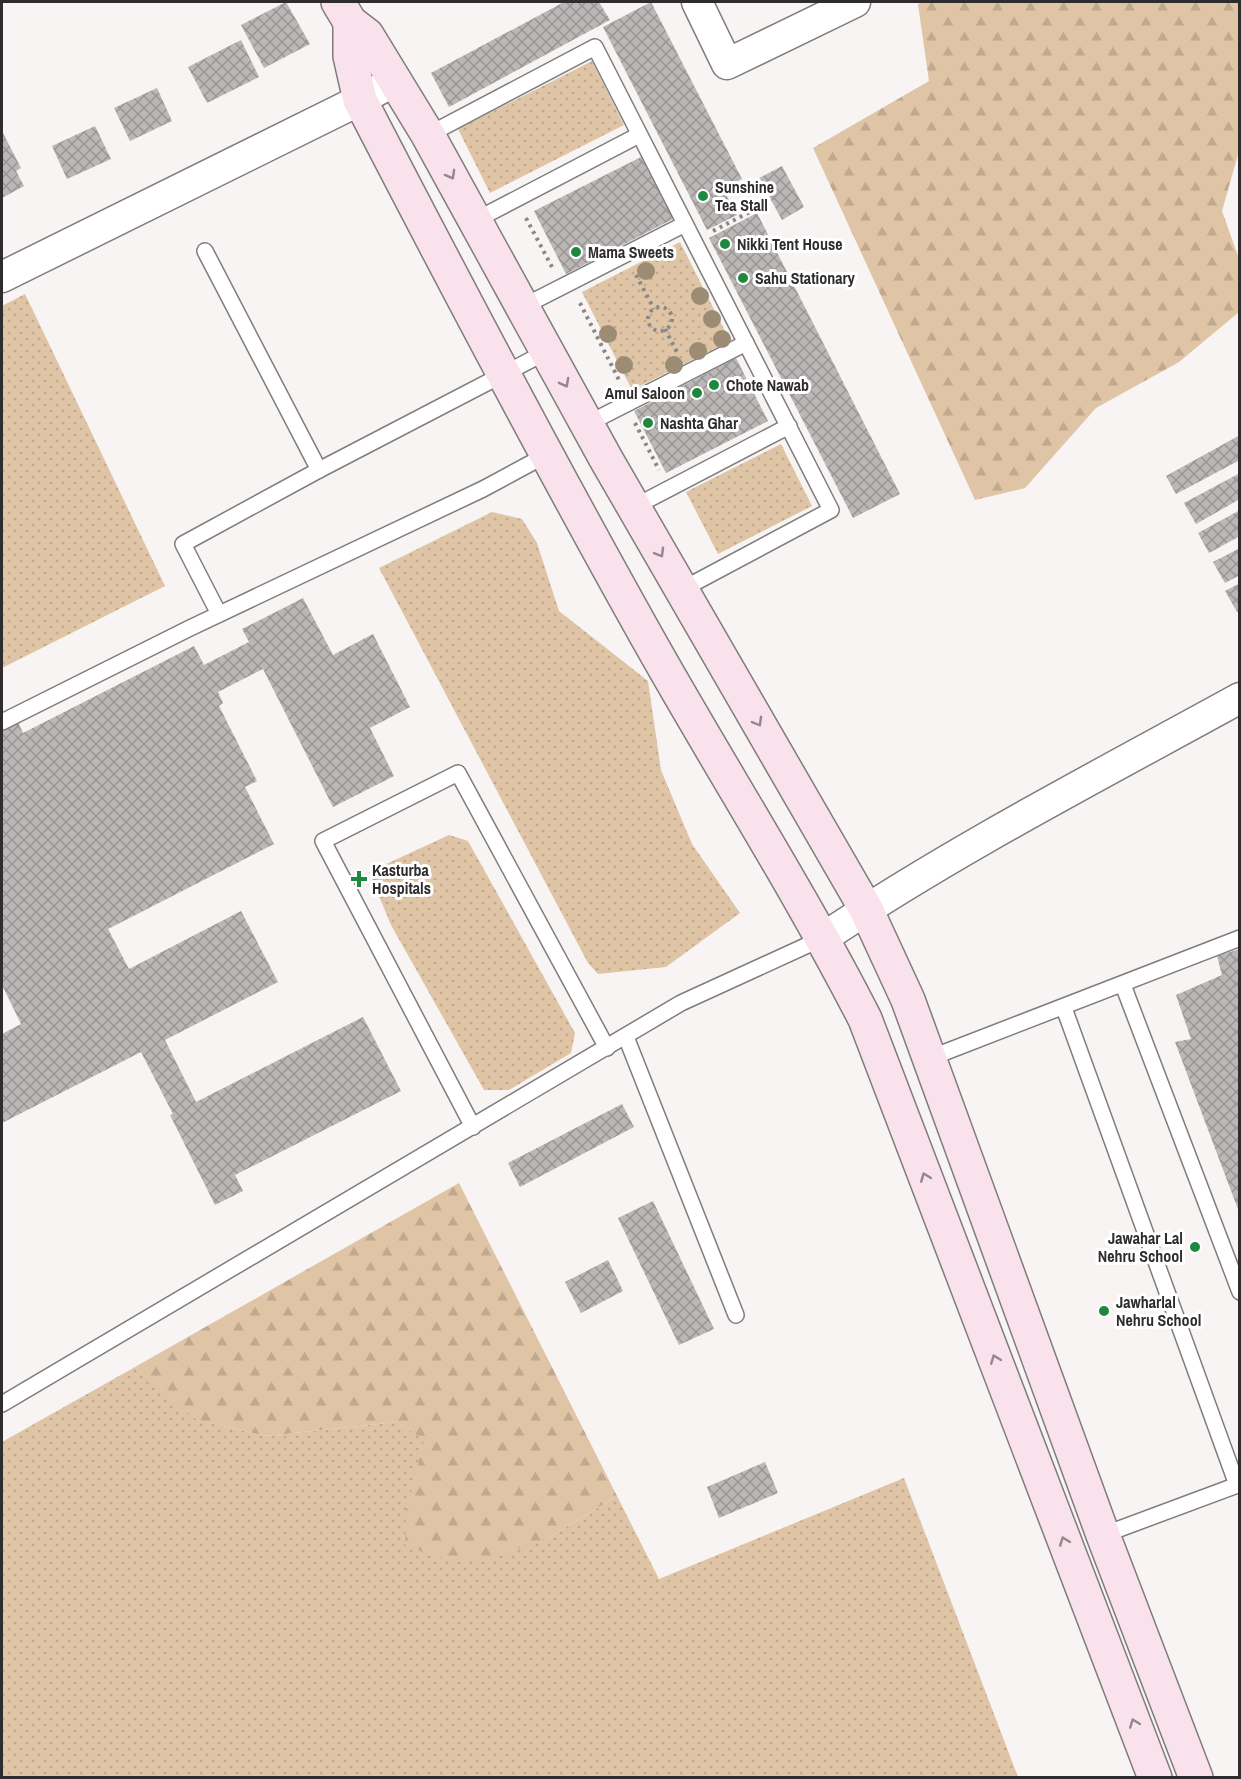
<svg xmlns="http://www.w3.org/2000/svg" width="1241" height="1779" viewBox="0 0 1241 1779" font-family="'Archivo Narrow',sans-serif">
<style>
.grass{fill:url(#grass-dots)}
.forest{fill:url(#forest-firs)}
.building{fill:url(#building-cross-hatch)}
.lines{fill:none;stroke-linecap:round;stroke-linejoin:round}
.service-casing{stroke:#7f7c7c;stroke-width:18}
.minor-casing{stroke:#7f7c7c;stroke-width:33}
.secondary-casing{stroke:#7f7c7c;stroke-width:36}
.path{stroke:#8a8787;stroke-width:4;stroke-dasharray:3 4.5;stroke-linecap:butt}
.service{stroke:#fff;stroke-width:15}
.minor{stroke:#fff;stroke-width:30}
.secondary{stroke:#f9e2eb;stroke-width:33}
.tree{fill:#9d8c74}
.oneway{stroke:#94878c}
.poi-dot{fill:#1e883e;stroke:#fff;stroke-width:2}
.labels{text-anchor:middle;stroke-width:6;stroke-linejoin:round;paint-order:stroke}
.poi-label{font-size:16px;font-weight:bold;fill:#2e2c2c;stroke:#fff;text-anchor:start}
</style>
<defs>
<pattern id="grass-dots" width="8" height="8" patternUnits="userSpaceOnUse" patternTransform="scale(1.5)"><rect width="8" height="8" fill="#dfc4a5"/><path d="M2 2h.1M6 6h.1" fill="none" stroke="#c0a98e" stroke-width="1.8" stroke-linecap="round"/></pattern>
<pattern id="forest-firs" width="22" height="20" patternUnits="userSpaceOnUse" patternTransform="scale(1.5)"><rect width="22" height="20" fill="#dfc4a5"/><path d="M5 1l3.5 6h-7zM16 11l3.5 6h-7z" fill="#c0a98e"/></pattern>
<pattern id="building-cross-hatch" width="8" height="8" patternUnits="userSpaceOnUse" patternTransform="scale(1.5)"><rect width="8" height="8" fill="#bab7b6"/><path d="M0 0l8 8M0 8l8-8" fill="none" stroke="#989594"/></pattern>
</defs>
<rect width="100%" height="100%" fill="#f8f4f4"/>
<g class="grass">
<polygon points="592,61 624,125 490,193 458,129"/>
<polygon points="680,242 730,341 632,390 582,292"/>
<polygon points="25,294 165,586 2,668 2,306"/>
<polygon points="781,444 812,506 718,554 686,492"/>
<polygon points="492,512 522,519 537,543 559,611 648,681 661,770 692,844 740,913 666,967 598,974 588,963 379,568"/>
<polygon points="449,835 468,841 575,1033 571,1053 509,1090 484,1090 391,925 369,872"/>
<polygon points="135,1367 198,1420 266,1436 397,1422 425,1440 417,1472 548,1538 617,1496 659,1579 904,1478 1018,1777 2,1777 2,1442"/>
</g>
<g class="forest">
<polygon points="923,2 1239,2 1239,151 1222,211 1239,259 1239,312 1179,362 1096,408 1025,488 975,500 813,148 929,81 918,4"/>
<polygon points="459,1183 617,1496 548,1538 481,1562 436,1557 405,1545 406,1513 424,1440 397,1422 266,1436 197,1420 135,1367"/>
</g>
<g class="building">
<polygon points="286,2 310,44 264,68 241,25"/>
<polygon points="564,2 599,2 610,20 449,107 431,73"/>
<polygon points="651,2 742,179 723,189 737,215 707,230 603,27"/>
<polygon points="241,40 259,77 207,103 188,67"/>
<polygon points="157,88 172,121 130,141 114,108"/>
<polygon points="95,126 111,159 67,179 52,146"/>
<polygon points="2,131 21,168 16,171 24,186 2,198"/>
<polygon points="641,157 673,219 566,274 534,211"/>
<polygon points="782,166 804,207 782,220 759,178"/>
<polygon points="757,213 900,494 853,518 709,238"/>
<polygon points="736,358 768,421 666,473 634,411"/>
<polygon points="1240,435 1240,460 1176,494 1166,476"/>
<polygon points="1240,473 1240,499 1196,524 1184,503"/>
<polygon points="1240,510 1240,536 1209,553 1198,533"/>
<polygon points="1240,548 1240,575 1225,583 1213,562"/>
<polygon points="1240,583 1240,611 1237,612 1225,591"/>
<polygon points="303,598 333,655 373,634 410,707 370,728 394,776 333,807 263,669 218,692 223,703 219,706 257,781 245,787 274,844 108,929 129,969 241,911 278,982 165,1040 196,1102 363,1017 401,1091 235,1175 243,1191 215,1205 170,1115 173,1114 141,1052 2,1123 2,1034 21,1024 2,985 2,731 18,722 23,733 194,646 204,665 249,642 242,629"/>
<polygon points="1240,949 1240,1211 1239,1212 1175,1042 1191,1039 1176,995 1222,975 1217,956"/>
<polygon points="622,1104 634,1127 520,1187 508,1163"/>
<polygon points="653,1201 714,1329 679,1345 618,1218"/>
<polygon points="608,1260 623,1291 581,1313 565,1282"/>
<polygon points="765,1462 778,1493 719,1518 707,1487"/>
</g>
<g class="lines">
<g class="service-casing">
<g id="service">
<polyline points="428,135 595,47 831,510 681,590"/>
<polyline points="476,220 639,135"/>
<polyline points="205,251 319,470"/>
<polyline points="524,306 685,224"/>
<polyline points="587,424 746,343"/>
<polyline points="634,507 789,426"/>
<polyline points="219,614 183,544 319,470 548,351"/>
<polyline points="2,722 190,628 483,489 546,455"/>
<polyline points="1123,985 1240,1292"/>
<polyline points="1064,1008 1237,1485"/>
<polyline points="626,1037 736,1315"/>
<polyline points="930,1058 1240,938"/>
<polyline points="473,1127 323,841 458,773 607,1048"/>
<polyline points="2,1404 681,1003 823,938"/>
<polyline points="1103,1535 1240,1484"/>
</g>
</g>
<g class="minor-casing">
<g id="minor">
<polyline points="697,2 727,64 855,2"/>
<polyline points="2,277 360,100 396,80"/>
<path d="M823,938C956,849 1100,775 1240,698"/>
</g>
</g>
<g class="secondary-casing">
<g id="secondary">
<polyline points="338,2 350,22 367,35 428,135 606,459 866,909 908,1000 1103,1535 1196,1778"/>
<path d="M350,22V56L360,100C452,278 545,455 643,630C716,761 797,886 865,1019L1155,1778"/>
</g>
</g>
<g class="path">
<polyline points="526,218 552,267"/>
<polyline points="713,231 771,201"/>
<polyline points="636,275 654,309"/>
<polyline points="580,303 620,382"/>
<circle cx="660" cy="319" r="12"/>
<polyline points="665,329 677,352"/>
<polyline points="635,423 659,470"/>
</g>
<use href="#service" class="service"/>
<use href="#minor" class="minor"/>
<use href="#secondary" class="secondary"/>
</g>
<g class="tree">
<circle cx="646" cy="271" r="9"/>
<circle cx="700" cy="296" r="9"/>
<circle cx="712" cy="319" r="9"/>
<circle cx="608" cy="334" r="9"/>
<circle cx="722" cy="339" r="9"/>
<circle cx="698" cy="351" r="9"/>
<circle cx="624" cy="365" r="9"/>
<circle cx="674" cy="365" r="9"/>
</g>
<defs><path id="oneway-chevron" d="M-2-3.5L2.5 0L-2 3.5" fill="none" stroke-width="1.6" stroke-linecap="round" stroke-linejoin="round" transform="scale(1.5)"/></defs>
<g class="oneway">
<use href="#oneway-chevron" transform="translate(451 175) rotate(61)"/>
<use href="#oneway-chevron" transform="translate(565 383) rotate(62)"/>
<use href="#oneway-chevron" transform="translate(660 553) rotate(60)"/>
<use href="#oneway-chevron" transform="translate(758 722) rotate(60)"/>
<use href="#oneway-chevron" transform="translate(925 1177) rotate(-111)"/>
<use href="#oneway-chevron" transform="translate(995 1359) rotate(-111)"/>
<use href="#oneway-chevron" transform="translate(1064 1541) rotate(-111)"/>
<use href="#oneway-chevron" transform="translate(1134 1723) rotate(-111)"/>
</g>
<g class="poi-dot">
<circle cx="703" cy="196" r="6"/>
<circle cx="725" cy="244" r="6"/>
<circle cx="576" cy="252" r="6"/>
<circle cx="743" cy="278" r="6"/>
<circle cx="714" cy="385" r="6"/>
<circle cx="697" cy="393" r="6"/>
<circle cx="648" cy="423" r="6"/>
<path d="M356 870h6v6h6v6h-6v6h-6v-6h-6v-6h6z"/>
<circle cx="1195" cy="1247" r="6"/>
<circle cx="1104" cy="1311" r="6"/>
</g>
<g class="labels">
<g class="poi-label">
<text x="715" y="193">Sunshine<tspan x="715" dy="18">Tea Stall</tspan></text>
<text x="737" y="250">Nikki Tent House</text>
<text x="588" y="258">Mama Sweets</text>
<text x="755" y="284">Sahu Stationary</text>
<text x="726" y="391">Chote Nawab</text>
<text x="685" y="399" text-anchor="end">Amul Saloon</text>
<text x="660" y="429">Nashta Ghar</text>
<text x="372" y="876">Kasturba<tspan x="372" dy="18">Hospitals</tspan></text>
<text x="1183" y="1244" text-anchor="end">Jawahar Lal<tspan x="1183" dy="18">Nehru School</tspan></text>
<text x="1116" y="1308">Jawharlal<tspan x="1116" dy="18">Nehru School</tspan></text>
</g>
</g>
<rect width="1241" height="1779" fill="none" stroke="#2e2c2c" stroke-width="6"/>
</svg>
